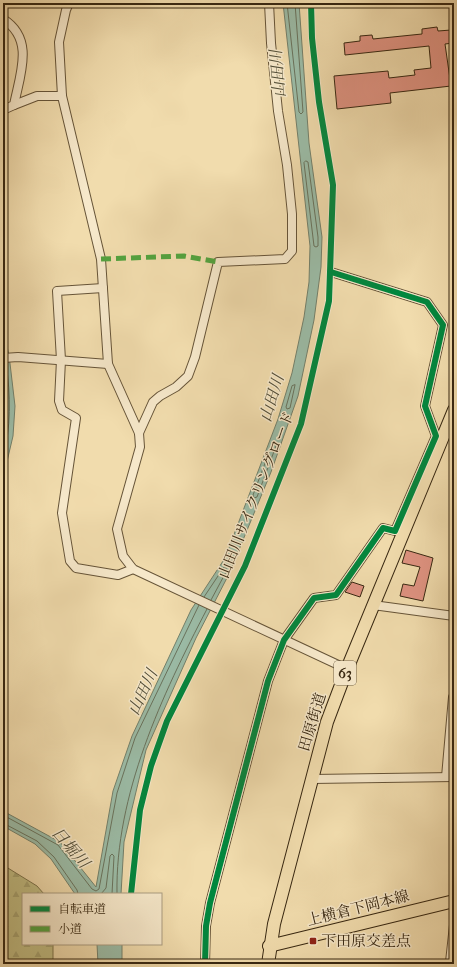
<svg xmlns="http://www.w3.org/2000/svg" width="457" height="967" viewBox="0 0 457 967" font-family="'IM FELL French Canon','Noto Serif JP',serif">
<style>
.forest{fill:url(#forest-firs);stroke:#7c724a}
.water{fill:#9bbca7;stroke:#73806b}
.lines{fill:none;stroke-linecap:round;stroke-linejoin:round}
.shore{stroke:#69725c;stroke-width:1}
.building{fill:#e09382;stroke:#372711}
.street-casing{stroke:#665438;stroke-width:10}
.primary-casing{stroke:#372711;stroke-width:14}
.street{stroke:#f6e8ca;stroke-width:8}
.primary{stroke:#f1dcad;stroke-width:12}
.quiet{stroke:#53a33f;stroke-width:5;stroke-dasharray:10 5;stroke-linecap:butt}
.cycleway-casing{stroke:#f6e8ca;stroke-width:8}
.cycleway{stroke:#00873e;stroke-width:6}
.poi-dot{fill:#8f2418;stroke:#f6e8ca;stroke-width:1.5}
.labels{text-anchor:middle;stroke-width:3;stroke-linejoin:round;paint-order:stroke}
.shield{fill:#f6e8ca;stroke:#706148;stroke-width:1}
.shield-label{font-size:14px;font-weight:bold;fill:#372711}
.street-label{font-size:15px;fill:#372711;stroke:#f6e8ca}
.poi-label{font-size:15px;fill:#372711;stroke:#f6e8ca;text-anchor:start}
.water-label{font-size:16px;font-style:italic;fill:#504c36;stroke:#f6e8ca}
</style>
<defs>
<pattern id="forest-firs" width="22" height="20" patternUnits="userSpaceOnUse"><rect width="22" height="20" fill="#c2be84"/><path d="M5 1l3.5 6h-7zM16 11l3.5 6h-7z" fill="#a7a371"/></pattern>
</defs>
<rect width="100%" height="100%" fill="#f1dcad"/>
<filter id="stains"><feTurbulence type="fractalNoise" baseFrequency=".005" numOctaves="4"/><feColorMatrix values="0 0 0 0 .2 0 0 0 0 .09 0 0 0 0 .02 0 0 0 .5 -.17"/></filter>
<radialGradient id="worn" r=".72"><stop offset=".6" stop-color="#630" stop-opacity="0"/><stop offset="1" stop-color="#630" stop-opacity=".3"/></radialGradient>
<polygon class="forest" points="3,865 37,886 44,894 23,894 23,944 53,944 53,964 3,964"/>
<g class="water">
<polygon points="283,3 299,3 309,143 322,237 321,267 314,320 298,396 271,472 229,574 196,638 146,750 124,842 121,894 75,894 51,859 35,844 3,826 3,811 60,842 96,887 113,791 132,736 191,610 225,558 278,419 292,373 304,317 309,282 310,246"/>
<polygon points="3,331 9,355 15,406 13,436 5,470 7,522 3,541"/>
<polygon points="97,944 122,944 122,964 98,964"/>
</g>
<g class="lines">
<g class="shore">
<polyline points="287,3 299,112 301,114 303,112 295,3"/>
<polygon points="306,161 308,162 318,237 318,246 316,247 314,246 304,163"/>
<polyline points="3,381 6,406 3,439"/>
<polygon points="295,385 290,408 287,409 286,407 292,386"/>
<polygon points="275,444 276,446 257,497 254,498 253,495 272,445"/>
<path d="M3,460C11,425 11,398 6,363"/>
<polyline points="204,597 224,567 226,566 226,572 211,600"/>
<polyline points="3,815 58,845 92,889 96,891 99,889 117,793 135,738 199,605"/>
<polyline points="3,823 37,841 54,857 77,890 78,894"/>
<polyline points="101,894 106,888 110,856 112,854 114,856 112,894"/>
<path d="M117,894C115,795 162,695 207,609"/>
</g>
</g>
<g class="building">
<polygon points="437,27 438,31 451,30 453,43 445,44 451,86 390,93 391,103 337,109 334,76 388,71 389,78 415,75 414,70 431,68 429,46 345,55 344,43 360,41 360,36 372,35 373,39 422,34 422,29"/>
<polygon points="406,550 433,558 423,601 400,596 403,584 414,586 420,567 402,563"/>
<polygon points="352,582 364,586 360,597 345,592"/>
</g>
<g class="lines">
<g class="street-casing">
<g id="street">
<polyline points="69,3 66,10 59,42 62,96 101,259 108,364 139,433 140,447 117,529 123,556 133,569 347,669"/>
<path d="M3,19C35,39 20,74 14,105L3,110"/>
<polyline points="14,105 37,96 62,96"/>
<polyline points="103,288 57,291 61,360 59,401 62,410 76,418 62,513 70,561 76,568 118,575 133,569"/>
<polyline points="3,358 18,357 108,364"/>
<polyline points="139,433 153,402 160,396 176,387 188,376 195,357 218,262 285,259 292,251 292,214 287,165 278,111 271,43 269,3"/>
<polyline points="373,605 454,616"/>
<polyline points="446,777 453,697"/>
<polyline points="312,779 454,777"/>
<polyline points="454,925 450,962 454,962"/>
<polyline points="205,964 206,926 210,903 268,681 284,640 314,598 336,595 383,528 395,531 436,436 425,406 443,325 427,302 331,272"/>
</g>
</g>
<g class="primary-casing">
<g id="primary">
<polyline points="269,946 454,901"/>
<polyline points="268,964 274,924 327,722 347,669 454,410"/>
</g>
</g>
<use href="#street" class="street"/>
<use href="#primary" class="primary"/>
<polyline class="quiet" points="101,259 184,256 218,262"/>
<g class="cycleway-casing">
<g id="cycleway">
<polyline points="131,894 140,810 151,766 167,721 245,566 301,424 329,301 333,185 319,102 312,38 311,3"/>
<polyline points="205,964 206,926 210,903 268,681 284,640 314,598 336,595 383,528 395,531 436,436 425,406 443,325 427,302 331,272"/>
</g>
</g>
<use href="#cycleway" class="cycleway"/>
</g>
<rect class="poi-dot" x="309" y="937" width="8" height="8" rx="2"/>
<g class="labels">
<rect class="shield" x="334" y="661" width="22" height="24" rx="3"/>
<g class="shield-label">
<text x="345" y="678">63</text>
</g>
<g class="street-label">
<text transform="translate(256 495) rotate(-68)" y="5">山田川サイクリングロード</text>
<text transform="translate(312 722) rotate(-73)" y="5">田原街道</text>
<text transform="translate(358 908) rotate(-14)" y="5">上横倉下岡本線</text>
</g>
<g class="poi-label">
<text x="321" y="946">下田原交差点</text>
</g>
<g class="water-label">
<text transform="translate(277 74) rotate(-95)" y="6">山田川</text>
<text transform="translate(271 398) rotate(-73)" y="6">山田川</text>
<text transform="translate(142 692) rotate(-65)" y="6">山田川</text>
<text transform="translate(71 847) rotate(49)" y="6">日堀川</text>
</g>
</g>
<rect width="457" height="967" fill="none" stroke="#f1dcad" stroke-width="16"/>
<rect x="4" y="4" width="449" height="959" fill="none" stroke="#372711" stroke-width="2"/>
<rect x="8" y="8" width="441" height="951" fill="none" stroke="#372711"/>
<rect x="22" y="893" width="140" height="52" fill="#f6e8ca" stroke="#aa9b80"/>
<rect x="30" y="906" width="20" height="6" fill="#00873e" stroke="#aa9b80"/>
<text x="58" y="913" font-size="12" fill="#372711">自転車道</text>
<rect x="30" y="926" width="20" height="6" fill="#53a33f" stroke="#aa9b80"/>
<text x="58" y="933" font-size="12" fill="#372711">小道</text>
<rect width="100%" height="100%" filter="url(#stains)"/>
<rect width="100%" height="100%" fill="url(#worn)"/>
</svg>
